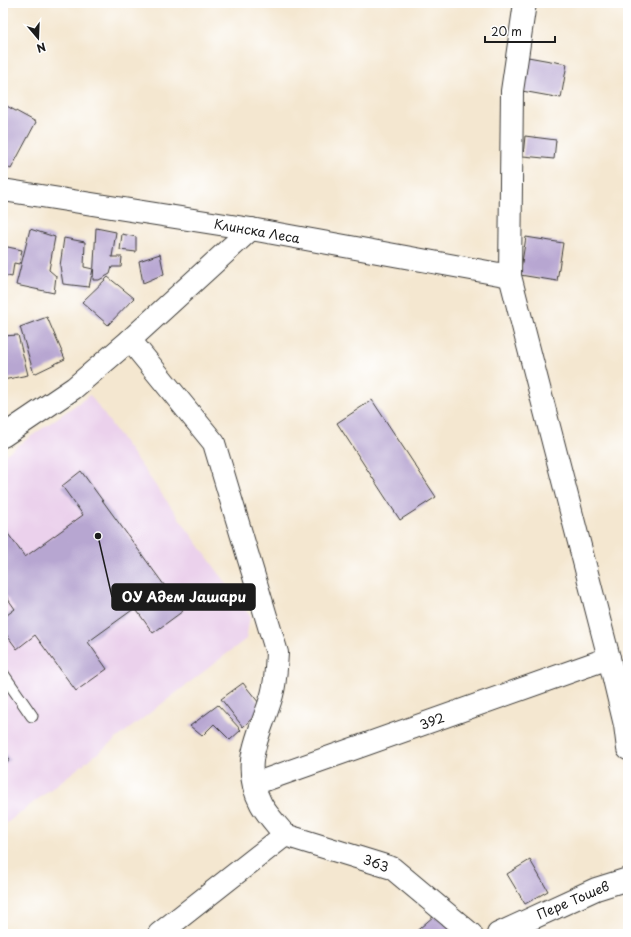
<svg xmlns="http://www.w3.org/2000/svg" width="631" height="937" viewBox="0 0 631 937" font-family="'Playpen Sans',sans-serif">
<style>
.built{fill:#ebd1ec}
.building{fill:#b7a6d1}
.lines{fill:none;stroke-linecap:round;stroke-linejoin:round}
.service-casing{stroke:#3c3a37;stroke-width:13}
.minor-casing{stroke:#3c3a37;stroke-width:24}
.service{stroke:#fff;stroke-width:11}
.minor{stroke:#fff;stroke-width:22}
.labels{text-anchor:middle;stroke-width:4;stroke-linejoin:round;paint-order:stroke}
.street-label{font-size:13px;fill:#1c1c1c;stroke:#fff}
.leader{fill:none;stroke:#1c1c1c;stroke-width:1.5}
.callout-dot{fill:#1c1c1c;stroke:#fff;stroke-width:1.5}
.callout{fill:#1c1c1c;stroke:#1c1c1c;stroke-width:1.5}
.callout-label{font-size:14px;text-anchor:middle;font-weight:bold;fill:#fff}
</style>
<rect width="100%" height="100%" fill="#fff"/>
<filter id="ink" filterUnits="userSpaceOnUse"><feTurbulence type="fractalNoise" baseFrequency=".025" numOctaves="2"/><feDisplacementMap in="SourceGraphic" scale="8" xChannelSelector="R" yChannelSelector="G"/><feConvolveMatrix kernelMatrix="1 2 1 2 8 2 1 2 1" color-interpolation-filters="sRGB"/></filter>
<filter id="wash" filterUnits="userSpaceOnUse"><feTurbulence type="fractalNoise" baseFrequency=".012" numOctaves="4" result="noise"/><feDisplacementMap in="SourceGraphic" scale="16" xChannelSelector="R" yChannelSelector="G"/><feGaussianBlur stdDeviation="0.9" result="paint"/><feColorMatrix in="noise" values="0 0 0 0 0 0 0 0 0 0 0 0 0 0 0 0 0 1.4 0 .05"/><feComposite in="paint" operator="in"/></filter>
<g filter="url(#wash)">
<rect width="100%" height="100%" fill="#f4e7d0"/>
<polygon class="built" points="90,395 250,616 246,639 3,826 3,456"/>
<g id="blocks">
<g class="building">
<polygon points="528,57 567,64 561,98 522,91"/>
<polygon points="3,104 36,122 11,169 3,165"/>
<polygon points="525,136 556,140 554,159 523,156"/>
<polygon points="96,228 116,232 112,257 122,257 121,267 112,267 110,274 99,280 93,280"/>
<polygon points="30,229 55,237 49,270 56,276 54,293 16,285"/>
<polygon points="122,234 136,237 136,252 120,250"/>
<polygon points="526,237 563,243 557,281 520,275"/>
<polygon points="64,238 85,242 84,267 93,269 89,287 63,284 60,266"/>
<polygon points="3,246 22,250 19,264 14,263 12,277 3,275"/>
<polygon points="160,254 164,274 143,283 139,261"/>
<polygon points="108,277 134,298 108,325 82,302"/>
<polygon points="47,317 65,359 34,374 20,327"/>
<polygon points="18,335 28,375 3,380 3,336"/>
<polygon points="372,400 436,497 400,520 337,423"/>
<polygon points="81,471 183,611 153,633 135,608 88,642 107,669 76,691 35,635 17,649 3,630 3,618 15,609 3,592 3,527 25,557 83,515 62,486"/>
<polygon points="243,683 263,708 243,727 221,699"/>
<polygon points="218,705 241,730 230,740 214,724 202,736 190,726"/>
<polygon points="3,750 10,760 3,765"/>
<polygon points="530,860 548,891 525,904 507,874"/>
<polygon points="441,910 461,934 413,934"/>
</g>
</g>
</g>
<g filter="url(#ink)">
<use href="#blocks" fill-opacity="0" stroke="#3c3a37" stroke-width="1"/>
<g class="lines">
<g class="service-casing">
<polyline id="service" points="3,674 32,716"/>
</g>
<g class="minor-casing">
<g id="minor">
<polyline points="525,3 512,91 510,276 609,658 625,725 628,749"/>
<polyline points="3,190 251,229 510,276"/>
<polyline points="130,340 251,229"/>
<path d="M3,436L74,388L130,340L214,443L277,653C276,667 276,681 272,695C261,734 239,762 261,804C267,815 277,825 285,835L159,934"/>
<polyline points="254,784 609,658"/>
<polyline points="285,835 392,868 471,934"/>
<polyline points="498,934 596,889 628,879"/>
</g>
</g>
<use href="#service" class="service"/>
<use href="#minor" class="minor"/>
</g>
</g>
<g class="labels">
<g class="street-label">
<text transform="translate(257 231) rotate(10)" y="5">Клинска Леса</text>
<text transform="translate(432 721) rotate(-20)" y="5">392</text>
<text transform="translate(376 863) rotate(21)" y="5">363</text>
<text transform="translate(573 900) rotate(-23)" y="5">Пере Тошев</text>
</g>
</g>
<path class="leader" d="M98 536L112 597"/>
<circle class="callout-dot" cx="98" cy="536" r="4"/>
<rect class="callout" x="112" y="584" width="143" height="26" rx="4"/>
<g class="callout-label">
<text x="184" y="602">ОУ Адем Јашари</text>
</g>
<rect width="631" height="937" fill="none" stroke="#fff" stroke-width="16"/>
<g transform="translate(38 38) rotate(161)" stroke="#ffffff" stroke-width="3" paint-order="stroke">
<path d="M0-3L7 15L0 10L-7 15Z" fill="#1c1c1c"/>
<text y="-6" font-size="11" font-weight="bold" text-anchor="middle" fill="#1c1c1c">N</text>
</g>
<path d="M485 36v6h70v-6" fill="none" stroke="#1c1c1c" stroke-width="2"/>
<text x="491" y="36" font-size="12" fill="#1c1c1c" stroke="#ffffff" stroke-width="3" paint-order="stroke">20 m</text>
</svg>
